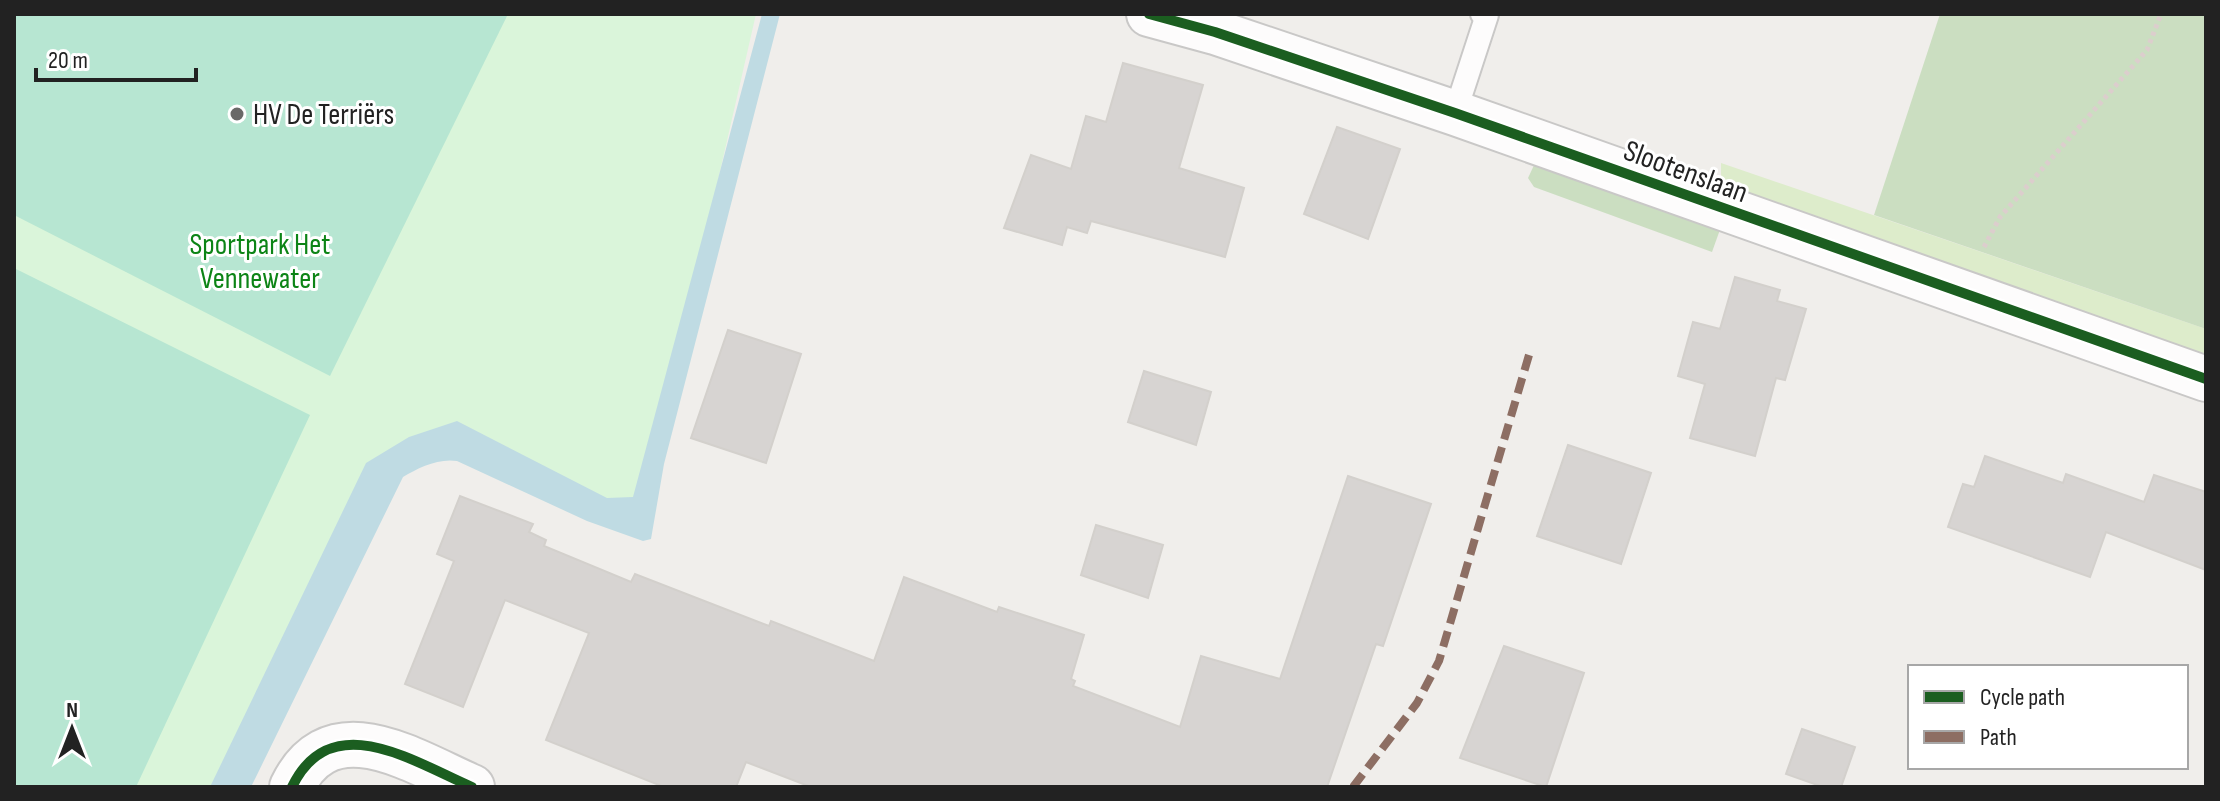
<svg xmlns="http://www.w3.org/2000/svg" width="2220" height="801" viewBox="0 0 2220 801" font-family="'Sofia Sans Condensed',sans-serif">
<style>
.grass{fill:#ddeccb}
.forest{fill:#cbdec1}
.park{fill:#daf5da}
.pitch{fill:#b7e6d2}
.water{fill:#bfdbe3}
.building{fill:#d7d4d2;stroke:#d3d0cc;stroke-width:2}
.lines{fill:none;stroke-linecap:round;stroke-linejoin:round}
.service-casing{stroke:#c9c8c7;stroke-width:26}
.minor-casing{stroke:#c9c8c7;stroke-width:48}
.path{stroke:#dccecd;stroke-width:5;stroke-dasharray:4 4;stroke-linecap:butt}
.service{stroke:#fdfcfc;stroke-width:22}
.minor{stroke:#fdfcfc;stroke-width:44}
.quiet{stroke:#8d6e63;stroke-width:8;stroke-dasharray:16 8;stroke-linecap:butt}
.cycleway-casing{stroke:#fff;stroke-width:15}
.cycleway{stroke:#1b5e20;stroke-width:10}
.poi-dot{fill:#6a6968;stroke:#fff;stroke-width:3}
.labels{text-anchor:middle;stroke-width:6;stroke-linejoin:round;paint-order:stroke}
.poi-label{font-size:30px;fill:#222;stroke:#fff;text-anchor:start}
.street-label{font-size:30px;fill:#222;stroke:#fff}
.park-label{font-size:30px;fill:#0c8416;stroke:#fff}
</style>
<rect width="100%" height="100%" fill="#f0eeeb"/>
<polygon class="grass" points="1721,163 2206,329 2206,363 1721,193"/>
<g class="forest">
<polygon points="1940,14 2206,14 2206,329 1874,215"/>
<polygon points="1536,161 1722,224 1712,252 1534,187 1528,178"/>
</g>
<polygon class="park" points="14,14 756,14 640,521 476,451 408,458 235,787 14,787"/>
<g class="pitch">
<polygon points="14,14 508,14 330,376 14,215"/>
<polygon points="14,268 310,415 136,787 14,787"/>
</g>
<path class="water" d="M762,14H780L664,464L651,539L643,541L587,521L457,461C438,458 418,468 403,477L251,787H210L366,463L409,437L457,421L607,498L633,497Z"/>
<g class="building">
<polygon points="1123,63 1203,85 1179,168 1244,188 1225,257 1091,221 1087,233 1067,227 1062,245 1004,228 1031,155 1071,169 1086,116 1106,122"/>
<polygon points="1337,127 1400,149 1368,239 1304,214"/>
<polygon points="1735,277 1780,290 1777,301 1806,309 1785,380 1776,378 1755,456 1690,438 1705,384 1678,376 1693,322 1720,329"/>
<polygon points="728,330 801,354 766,463 691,438"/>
<polygon points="1144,371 1211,392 1196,445 1128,422"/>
<polygon points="1568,445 1651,473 1621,564 1537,536"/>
<polygon points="1985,456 2063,483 2066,474 2144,502 2154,475 2206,492 2206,570 2106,532 2090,577 1948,527 1963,484 1974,487"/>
<polygon points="1348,476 1431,504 1383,646 1376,644 1327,787 811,787 746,762 736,787 664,787 546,740 589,633 505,600 463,707 405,684 454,561 437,554 460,496 533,524 529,532 546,540 544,546 631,582 635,574 769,626 771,621 874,661 904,577 997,612 999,607 1084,635 1071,679 1075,681 1073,686 1180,727 1201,656 1280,679"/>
<polygon points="1096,525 1163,545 1148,598 1081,575"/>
<polygon points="1504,646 1584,673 1546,787 1460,758"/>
<polygon points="1802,729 1855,747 1841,787 1823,787 1786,774"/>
</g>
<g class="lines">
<g class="service-casing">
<polyline id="service" points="1455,113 1487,15 1482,14"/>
</g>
<g class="minor-casing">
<g id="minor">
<polyline points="1149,14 1215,32 1455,113 2206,379"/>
<path d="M292,787C331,706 414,762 472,787"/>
</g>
</g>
<polyline class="path" points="1984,247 2000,217 2147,50 2161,14"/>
<use href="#service" class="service"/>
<use href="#minor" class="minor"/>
<polyline class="quiet" points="1353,787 1417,703 1439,661 1529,355"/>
<g class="cycleway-casing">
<g id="cycleway">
<polyline points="1149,14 1215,32 1455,113 2206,379"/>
<path d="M292,787C331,706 414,762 472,787"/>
</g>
</g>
<use href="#cycleway" class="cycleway"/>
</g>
<circle class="poi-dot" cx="237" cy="114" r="8"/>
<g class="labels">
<g class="poi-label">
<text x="253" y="124">HV De Terriërs</text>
</g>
<g class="street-label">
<text transform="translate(1686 171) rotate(20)" y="10">Slootenslaan</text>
</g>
<g class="park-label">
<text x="260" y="254">Sportpark Het<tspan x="260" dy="34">Vennewater</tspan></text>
</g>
</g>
<rect width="2220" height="801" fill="none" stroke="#222222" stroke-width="32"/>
<rect x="1908" y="665" width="280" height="104" fill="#ffffff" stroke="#a7a7a7" stroke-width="2"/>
<rect x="1924" y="691" width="40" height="12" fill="#1b5e20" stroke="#a7a7a7" stroke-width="2"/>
<text x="1980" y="705" font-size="24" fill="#222222">Cycle path</text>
<rect x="1924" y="731" width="40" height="12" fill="#8d6e63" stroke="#a7a7a7" stroke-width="2"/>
<text x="1980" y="745" font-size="24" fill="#222222">Path</text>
<g transform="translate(72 729)" stroke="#ffffff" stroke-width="6" paint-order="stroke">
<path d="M0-6L14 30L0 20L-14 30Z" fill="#222222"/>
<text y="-12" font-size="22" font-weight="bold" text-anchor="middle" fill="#222222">N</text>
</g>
<path d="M36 68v12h160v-12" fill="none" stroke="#222222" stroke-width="4"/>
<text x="48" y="68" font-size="24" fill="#222222" stroke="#ffffff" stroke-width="6" paint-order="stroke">20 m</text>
</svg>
